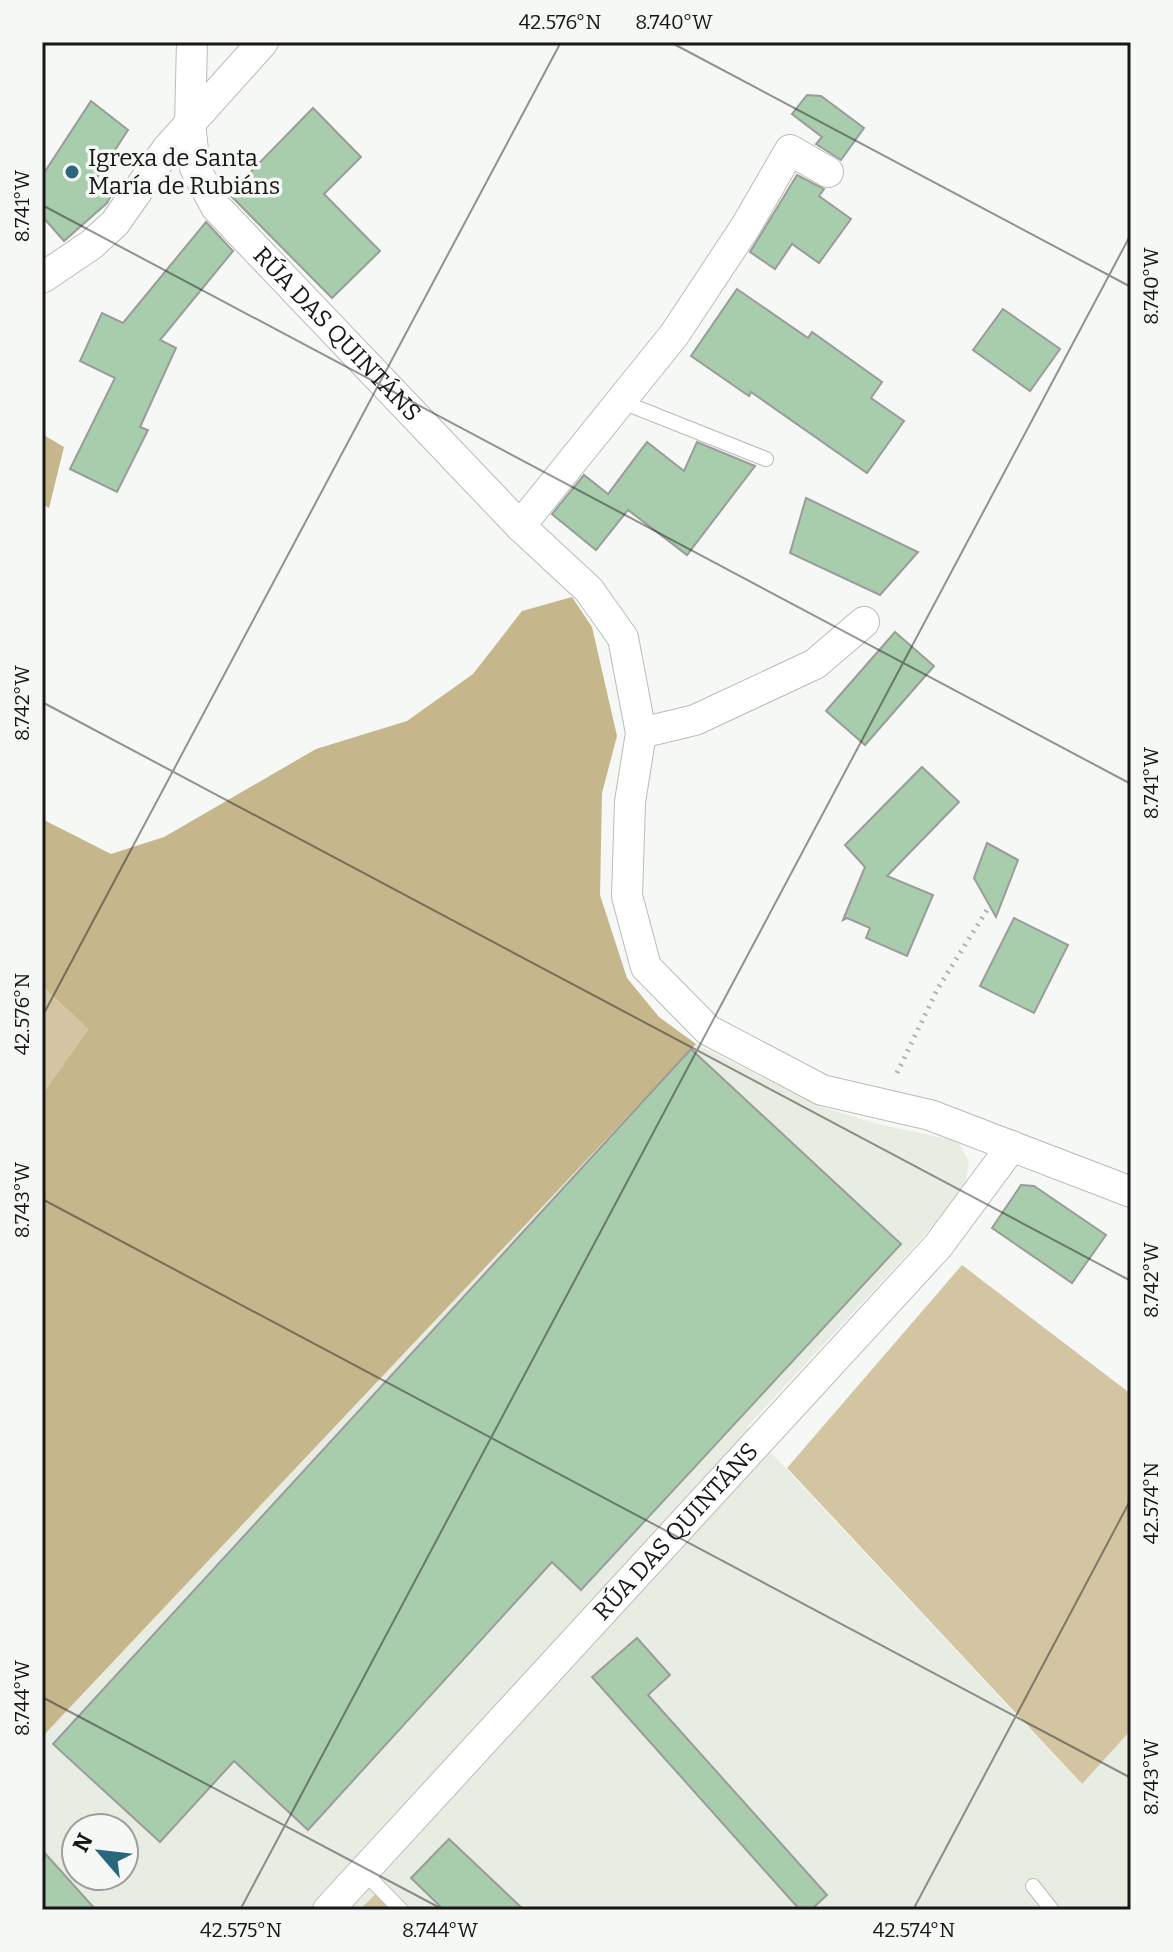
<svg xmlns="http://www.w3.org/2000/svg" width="1173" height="1952" viewBox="0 0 1173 1952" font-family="Bitter,serif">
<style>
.built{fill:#e8ede3;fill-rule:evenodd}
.green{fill:#d3c5a2}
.forest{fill:#c6b68b}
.building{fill:#a8cdad;stroke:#9a9c9a;stroke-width:2}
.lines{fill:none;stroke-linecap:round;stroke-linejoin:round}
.lane-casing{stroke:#bbbcba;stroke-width:16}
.street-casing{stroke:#bbbcba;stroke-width:32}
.path{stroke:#b3b4b2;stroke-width:5;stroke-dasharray:2 6;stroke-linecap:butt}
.lane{stroke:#fff;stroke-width:14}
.street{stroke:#fff;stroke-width:30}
.ticks{fill:none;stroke:#161716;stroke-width:2;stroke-opacity:0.45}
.poi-dot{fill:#2a667e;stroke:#f6f8f5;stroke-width:3}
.labels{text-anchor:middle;stroke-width:7;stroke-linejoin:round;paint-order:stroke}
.poi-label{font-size:24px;fill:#161716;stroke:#f6f8f5;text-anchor:start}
.street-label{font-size:24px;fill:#161716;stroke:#f6f8f5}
.neatline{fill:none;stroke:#161716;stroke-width:3}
.ticks-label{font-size:20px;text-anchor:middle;fill:#161716}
</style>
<rect width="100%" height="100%" fill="#f6f8f5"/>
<path class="built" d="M696,1044L819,1106L878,1124L958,1141L969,1162L965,1186L925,1235L747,1427L1081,1784L1131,1730V1910H401L380,1890L359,1910H42V1737ZM76,1828H124V1876H76Z"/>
<g class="green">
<polygon points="42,986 88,1029 42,1095"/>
<polygon points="962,1265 1131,1394 1131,1730 1082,1784 787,1468"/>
<polygon points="380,1890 401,1910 359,1910"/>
</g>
<g class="forest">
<polygon points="42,434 64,447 49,508 42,504"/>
<polygon points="572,597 592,627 617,736 602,793 600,895 627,978 659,1017 696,1044 42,1737 42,1095 88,1029 42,986 42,819 111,854 164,837 316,749 407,721 473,674 522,611"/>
</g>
<g class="building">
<polygon points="807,95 821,96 864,128 841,160 816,144 822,137 792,114"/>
<polygon points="91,101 128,130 93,184 114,190 107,203 64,241 42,216 42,176"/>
<polygon points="313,108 361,157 324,194 380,251 332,298 229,194"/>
<polygon points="797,175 824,189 819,196 851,219 819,263 792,244 775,269 750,252"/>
<polygon points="206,222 233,251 160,340 176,348 140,427 148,430 117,492 70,469 115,378 80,361 102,313 123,323"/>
<polygon points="737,289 808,338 812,332 882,382 871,398 904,421 867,473 751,392 749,396 691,356"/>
<polygon points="1003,309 1060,349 1030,391 973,350"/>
<polygon points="647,442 684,471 697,442 755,466 687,555 628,510 596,550 552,514 584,475 608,494"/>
<polygon points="806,498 918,552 880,595 790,553"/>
<polygon points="895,632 934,666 865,745 826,711"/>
<polygon points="922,767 959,802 887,876 933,895 907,956 866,938 870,928 847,918 843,920 865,867 845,845"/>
<polygon points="987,843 1018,860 996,917 974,878"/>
<polygon points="1014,918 1068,945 1034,1013 980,986"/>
<polygon points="691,1049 901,1244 581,1590 552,1562 308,1830 234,1761 160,1842 53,1744"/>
<polygon points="1021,1185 1034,1186 1106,1235 1072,1283 992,1228"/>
<polygon points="637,1638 670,1675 648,1695 827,1895 811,1910 800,1910 592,1677"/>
<polygon points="449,1839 524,1910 444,1910 411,1878"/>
<polygon points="42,1850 96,1910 42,1910"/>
</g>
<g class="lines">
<g class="lane-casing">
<g id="lane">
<polyline points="620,401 766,459"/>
<polyline points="364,1872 401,1910"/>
<polyline points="1033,1886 1052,1910"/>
</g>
</g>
<g class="street-casing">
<g id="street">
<path id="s1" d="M192,42L190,123L195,168L216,207L520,526L589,590L623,638L641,733L630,802L627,896L646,967L708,1030L822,1090L930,1115L1131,1192"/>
<polyline points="42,278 91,245 115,223 167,149 263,42"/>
<polyline points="520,526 674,335 746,226 790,150 828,172"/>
<polyline points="641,733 695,720 815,664 864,622"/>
<path id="s2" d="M328,1910L938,1246L1012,1146"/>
</g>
</g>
<polyline class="path" points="897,1073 938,988 987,910"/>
<use href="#lane" class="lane"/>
<use href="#street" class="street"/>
</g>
<path class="ticks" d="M670,42L1131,287M42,205L1131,784M42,702L1131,1281M42,1017L561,42M42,1199L1131,1778M42,1697L444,1910M240,1910L1131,234M913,1910L1131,1499"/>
<circle class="poi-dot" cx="72" cy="172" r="8"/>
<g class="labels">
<g class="poi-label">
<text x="88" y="166">Igrexa de Santa<tspan x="88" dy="28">María de Rubiáns</tspan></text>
</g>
<g class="street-label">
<text dy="8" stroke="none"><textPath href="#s1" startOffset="346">RÚA DAS QUINTÁNS</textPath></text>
<text dy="8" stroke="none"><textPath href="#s2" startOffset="514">RÚA DAS QUINTÁNS</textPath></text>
</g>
</g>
<rect width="1173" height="1952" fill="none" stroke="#f6f8f5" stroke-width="88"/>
<g transform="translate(100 1852) rotate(298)"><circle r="38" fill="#f6f8f5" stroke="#9c9e9c" stroke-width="2"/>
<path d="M0-6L14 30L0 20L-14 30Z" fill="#2a667e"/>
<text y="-12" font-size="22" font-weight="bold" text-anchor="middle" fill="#161716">N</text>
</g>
<rect x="44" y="44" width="1085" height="1864" class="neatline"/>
<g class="ticks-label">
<text x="560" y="29">42.576°N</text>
<text x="674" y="29">8.740°W</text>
<text transform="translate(22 206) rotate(-90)" y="7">8.741°W</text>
<text transform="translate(1151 286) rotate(-90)" y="7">8.740°W</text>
<text transform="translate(22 703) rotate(-90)" y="7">8.742°W</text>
<text transform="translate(1151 783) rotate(-90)" y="7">8.741°W</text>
<text transform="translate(22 1014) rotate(-90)" y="7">42.576°N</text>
<text transform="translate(22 1200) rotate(-90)" y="7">8.743°W</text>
<text transform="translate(1151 1280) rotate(-90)" y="7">8.742°W</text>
<text transform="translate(1151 1503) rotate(-90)" y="7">42.574°N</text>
<text transform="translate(22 1698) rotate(-90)" y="7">8.744°W</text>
<text transform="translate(1151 1777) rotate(-90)" y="7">8.743°W</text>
<text x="241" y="1937">42.575°N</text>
<text x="440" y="1937">8.744°W</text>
<text x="914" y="1937">42.574°N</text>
</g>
</svg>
